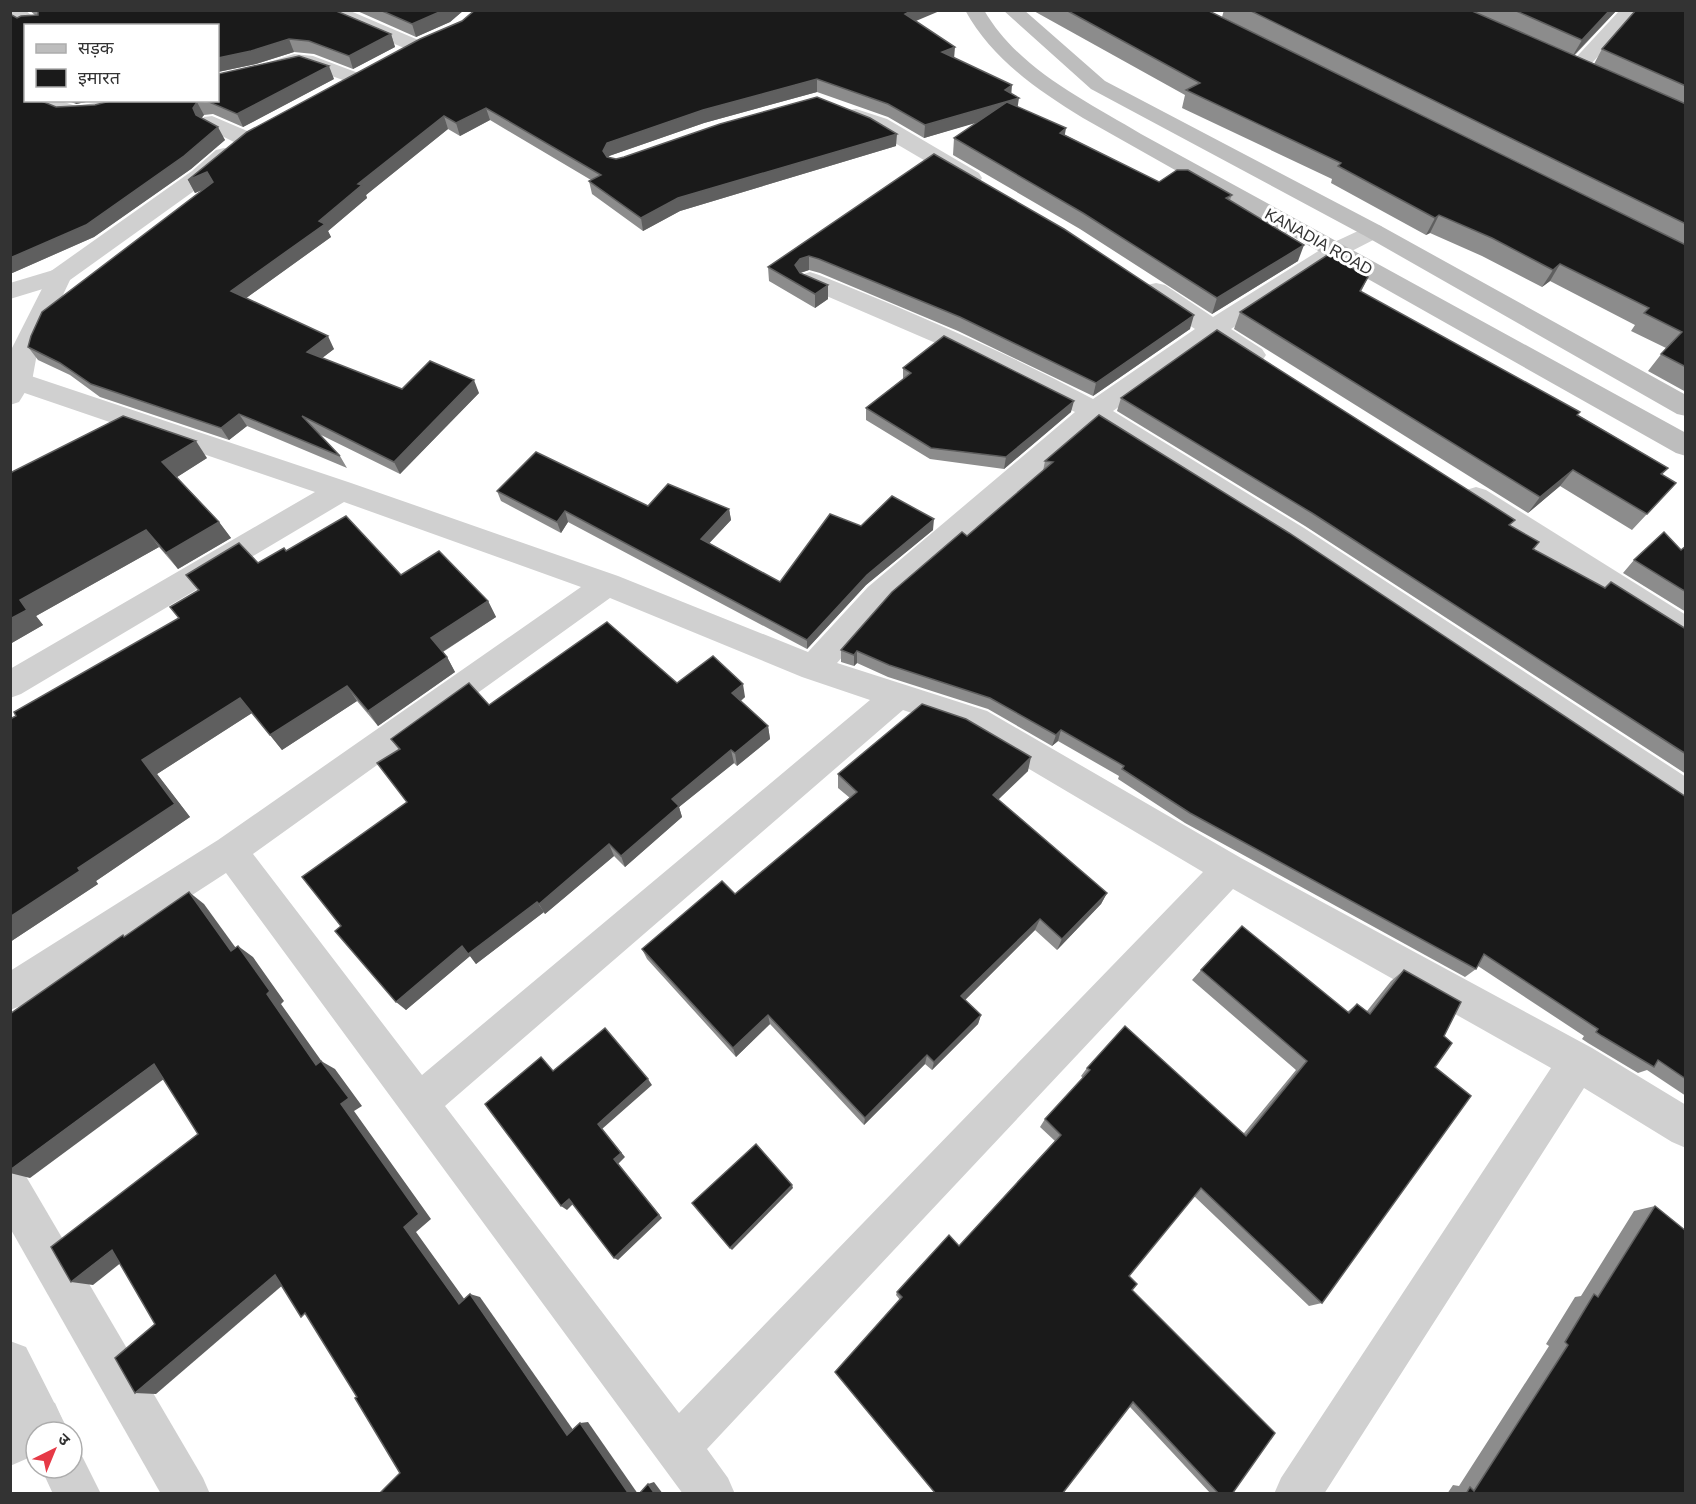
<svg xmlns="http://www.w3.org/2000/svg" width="1696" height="1504" viewBox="0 0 1696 1504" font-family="Arial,'Noto Sans Devanagari',sans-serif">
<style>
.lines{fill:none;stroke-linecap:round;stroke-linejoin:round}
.minor{fill:#d0d0d0;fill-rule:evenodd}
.tertiary{fill:#d0d0d0;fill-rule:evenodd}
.secondary{fill:#bdbdbd;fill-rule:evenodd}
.wall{fill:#8c8c8c}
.shaded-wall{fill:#5f5f5f}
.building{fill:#1a1a1a;stroke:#5f5f5f;stroke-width:1.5}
.labels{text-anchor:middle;stroke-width:6;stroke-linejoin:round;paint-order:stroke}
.far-street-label{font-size:16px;fill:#333;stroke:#fff}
</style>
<rect width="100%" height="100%" fill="#fff"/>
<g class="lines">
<g class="minor">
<polygon points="10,10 25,10 44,26 26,26 26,29 10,19"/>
<polygon points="321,10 348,10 423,42 426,46 423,50 409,50 323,14"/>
<polygon points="1620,10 1640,10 1582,74 1575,76 1568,74 1565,70 1568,66"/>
<polygon points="294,54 313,56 361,74 364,78 361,82 354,84 304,66 218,86 218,74 257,66"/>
<path d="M35,100H58L76,106L113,100H146C142,107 133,108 125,110C97,118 54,129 35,100Z"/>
<polygon points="856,109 887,119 979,173 982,178 979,183 971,185 963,183 871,129 848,120 845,115 848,110"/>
<polygon points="212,116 252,133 255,138 252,143 244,145 236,143 204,127 201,122 204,117"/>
<path d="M1373,224L1381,226L1385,231L1381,236L1344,255L1231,329L1262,349L1266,355L1262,361C1243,366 1228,351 1213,340L1113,411L1304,528L1686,777V811L1674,806L1284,544L1095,425L890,603L837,663L987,711L1241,858L1592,1048L1686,1105V1148L1672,1142L1584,1088L1324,1494H1274L1281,1478L1551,1068L1233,889L707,1449L728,1478L735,1494H683L226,873L23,1005L10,1010V971L218,840L581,587L344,502L21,694L10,698V669L315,492L10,388V374L19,372L28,375L351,483L618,576L808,652L868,587L1075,412L945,347L801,285L798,280L801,275L810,272L819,275C912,312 1004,351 1093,399L1195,329L1147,297L1144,291L1147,285L1156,283L1165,285L1213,317L1328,245ZM610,598L802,677L870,700L422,1075L253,854ZM903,710L965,731L1203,872L679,1413L445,1106Z"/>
<polygon points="60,268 69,271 72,276 69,281 10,299 10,283"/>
<polygon points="1476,487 1486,490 1686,615 1686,643 1675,640 1466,504 1462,497 1466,490"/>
<polygon points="39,1396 55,1403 62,1419 56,1432 36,1432 36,1451 26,1459 10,1466 10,1413 23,1403"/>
</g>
<g class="tertiary">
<polygon points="224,148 232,150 235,155 208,181 70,280 38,348 32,381 19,402 10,405 12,348 51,271 192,171 216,150"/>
<polygon points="10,1167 24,1173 203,1478 210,1494 161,1494 10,1228"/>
<polygon points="10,1341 26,1347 69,1432 36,1432 36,1451 30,1448 10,1410"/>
<polygon points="72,1448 80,1452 101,1494 53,1494 41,1468 72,1468"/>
</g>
<g class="secondary">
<path d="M965,10H984C1018,69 1085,100 1141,134L1686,433V456L1676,453L1083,118C1036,89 992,59 965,10Z"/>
<polygon points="1003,10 1024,10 1105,81 1381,226 1686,395 1686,416 1677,414 1365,236 1091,89"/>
</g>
</g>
<g class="wall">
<polygon points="29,10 334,10 391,34 395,47 353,69 314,54 294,52 256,64 218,72 218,26 26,26 26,100 56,107 95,105 334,79 243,127 213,114 204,115 201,118 225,140 191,169 94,237 10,274 17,18 35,15"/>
<polygon points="355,10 464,10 450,22 416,37"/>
<polygon points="1032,10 1207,10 1359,85 1222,17 1224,10 1617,10 1574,56 1594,64 1602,49 1686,10 1686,392 1648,371 1666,348 1631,331 1635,325 1550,281 1542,287 1482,256 1430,233 1426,235 1331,183 1332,179 1182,108 1185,95"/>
<polygon points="462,21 916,21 955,58 1011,94 1018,107 1065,135 1159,182 1232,195 1230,200 1298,261 1212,314 1080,229 953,155 954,138 977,122 924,138 888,117 817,92 704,123 609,156 608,158 616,159 896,146 680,211 643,231 592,194 589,181 591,180 490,120 460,136 448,129 366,195 367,198 328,231 331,237 246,298 334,349 322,358 402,389 479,393 400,474 319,434 340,456 347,468 247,426 229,440 100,397 70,375 38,360 28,347 202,190 195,193 188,180"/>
<polygon points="66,100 96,100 76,104"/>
<polygon points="934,154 1190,329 1093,396 958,331 820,273 809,270 800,273 828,285 828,299 815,308 769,281 768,267"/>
<polygon points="1368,277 1361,292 1578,415 1668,468 1662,475 1661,499 1632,530 1560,486 1528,513 1234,329 1240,312"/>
<polygon points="903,368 1071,412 1004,469 930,459 866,420 866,408 903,379"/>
<polygon points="1121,398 1510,526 1533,549 1605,588 1686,629 1686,774 1305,526 1117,411"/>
<polygon points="1099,415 1686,797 1686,1096 1647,1070 1638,1073 1588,1043 1582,1039 1584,1036 1478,966 1476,969 1465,977 1185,823 1118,779 1119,776 1058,741 1052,746 988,709 888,677 857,663 854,666 841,662 841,650 1043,471 1045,461"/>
<polygon points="207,458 177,477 219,522 231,538 178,569 159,547 36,616 43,625 10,644 10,473"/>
<polygon points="497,491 648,506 729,509 731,520 709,543 780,582 861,526 933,530 866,585 807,649 568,522 561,533 501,501"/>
<polygon points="1686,546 1686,612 1623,573 1634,560 1681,550"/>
<polygon points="286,551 401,575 488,601 496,617 443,652 447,657 455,672 378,726 357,701 282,750 252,713 157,774 190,817 96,881 98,884 10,942 10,719 179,618 198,590 186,575 258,563"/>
<polygon points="677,683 745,697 741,701 768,726 770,739 737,766 734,763 679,807 682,817 625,867 614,856 545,914 544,912 476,964 470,956 406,1010 341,926 407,802 377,763 399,750 391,739 489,705"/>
<polygon points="1028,771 998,800 1107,893 1101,904 1057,950 1035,930 965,1000 981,1015 978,1024 932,1070 925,1064 864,1125 770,1024 736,1057 647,959 642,949 735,894 850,798 838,788 838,774"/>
<polygon points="1201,970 1347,1012 1357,1004 1367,1011 1391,981 1404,970 1444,1036 1435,1067 1322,1303 1309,1306 1194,1196 1129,1276 1132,1290 1232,1494 1211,1494 1130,1407 900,1300 896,1295 897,1292 959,1246 1055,1141 1040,1127 1045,1119 1083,1078 1081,1076 1087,1068 1244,1133 1296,1070 1192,980"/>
<polygon points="1655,1206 1686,1494 1447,1494 1453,1485 1459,1486 1549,1346 1546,1344 1575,1297 1581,1296 1634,1211"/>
</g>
<g class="shaded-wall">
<polygon points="444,10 464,10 450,22 416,37 412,24"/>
<polygon points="913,10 942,10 904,26 905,14"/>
<polygon points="1610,10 1617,10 1572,57 1582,40"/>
<polygon points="391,34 395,47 353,69 349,56"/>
<polygon points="289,39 294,52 256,64 218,72 218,58"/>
<polygon points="955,47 954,59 942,52"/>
<polygon points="329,66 334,79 243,127 237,114"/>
<polygon points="817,79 817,92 704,123 609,156 605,164 603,151 607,143 703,110"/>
<polygon points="1012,85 1011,98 1019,98 1017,111 924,138 925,125 1005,90"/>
<polygon points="74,100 96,100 76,104"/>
<polygon points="197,102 204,115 199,121 202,128 193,108"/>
<polygon points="486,108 490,120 460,136 456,123"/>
<polygon points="444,116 448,129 366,195 367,198 328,231 331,237 238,304 231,291 358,184"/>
<polygon points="218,127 225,140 191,169 94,237 10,274 10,258"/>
<polygon points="1066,128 1063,145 1060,133"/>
<polygon points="897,134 896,146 680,211 643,231 641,218 678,198"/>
<polygon points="207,172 214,185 195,193 188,180"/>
<polygon points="1439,215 1430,233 1426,235 1435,218"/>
<polygon points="1304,245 1298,261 1212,314 1217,298"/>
<polygon points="809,256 809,270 800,273 796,279 795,265 800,259"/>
<polygon points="1560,264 1550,281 1542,287 1553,270"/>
<polygon points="828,285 828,299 815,308 815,294"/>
<polygon points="1194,315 1190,329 1093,396 1096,383"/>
<polygon points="328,336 334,349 313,365 307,352"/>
<polygon points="474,380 479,393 400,474 394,462"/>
<polygon points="1074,401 1071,412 1004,469 1006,457"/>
<polygon points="239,414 247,426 229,440 221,428"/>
<polygon points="196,441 207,458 174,479 162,462"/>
<polygon points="1573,470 1560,486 1528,513 1540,497"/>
<polygon points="729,509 731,520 703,550 701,539"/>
<polygon points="565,511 568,522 561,533 557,522"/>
<polygon points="934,519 933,530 866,585 807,649 807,640 867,575"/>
<polygon points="219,522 231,538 178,569 166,553"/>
<polygon points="146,530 159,547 36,616 43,625 10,644 10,619 20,600"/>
<polygon points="488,601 496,617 439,654 431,638"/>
<polygon points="857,651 857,663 854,666 854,655"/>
<polygon points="447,657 455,672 378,726 368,711"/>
<polygon points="743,684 745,697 734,706 732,693"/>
<polygon points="347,686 357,701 282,750 270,735"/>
<polygon points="240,698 252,713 157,774 190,817 96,881 98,884 10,942 10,917 78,868 142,760"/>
<polygon points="768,726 770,739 737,766 735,753"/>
<polygon points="1061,730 1058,741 1052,746 1056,735"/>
<polygon points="731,750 734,763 679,807 682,817 625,867 621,856 672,799"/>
<polygon points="1031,757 1028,771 989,808 993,795"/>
<polygon points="609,844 614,856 545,914 539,904"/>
<polygon points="189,892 204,904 246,962 231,951"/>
<polygon points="1107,893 1101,904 1057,950 1062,939"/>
<polygon points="537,902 544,912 476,964 470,956 406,1010 396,1002 462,946"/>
<polygon points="1040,919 1035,930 959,1006 961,996"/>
<polygon points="238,946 253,957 284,1001 281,1004 330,1073 316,1065 267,994"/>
<polygon points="768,1015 770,1024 736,1057 733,1048"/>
<polygon points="981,1015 978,1024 932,1070 934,1062"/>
<polygon points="927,1055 925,1064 864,1125 865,1118"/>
<polygon points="321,1061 335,1069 362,1106 354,1111 431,1219 416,1232 470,1307 459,1304 404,1227 341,1104"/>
<polygon points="154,1064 172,1073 30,1178 10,1173 10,1170"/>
<polygon points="648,1079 652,1085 602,1129 625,1157 618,1164 662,1218 618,1260 614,1258 614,1159 598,1124"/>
<polygon points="792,1185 793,1188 732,1250 730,1248"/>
<polygon points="569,1199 574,1203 567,1210 561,1206"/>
<polygon points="112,1250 132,1254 93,1285 71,1282"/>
<polygon points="275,1275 291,1278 156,1394 135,1393"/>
<polygon points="470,1294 480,1297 576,1434 567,1435"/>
<polygon points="588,1422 638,1494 629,1494 580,1423"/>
<polygon points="654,1482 663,1494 655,1494 648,1484"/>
</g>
<g class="building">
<polygon points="37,10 334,10 391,34 349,56 309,41 289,39 251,51 218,58 218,26 26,26 26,100 39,100 56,107 95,105 114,100 218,100 218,74 299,56 329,66 237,114 207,101 197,102 193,108 196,115 218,127 184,156 86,225 10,258 10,14 17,18 21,16 38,15 38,12"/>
<polygon points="380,10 444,10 412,24"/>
<polygon points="475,10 913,10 905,14 955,47 942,52 1012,85 1005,90 1019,98 925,125 888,104 817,79 703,110 607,143 603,151 607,157 616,159 624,157 720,124 817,97 870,118 897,134 678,198 641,218 589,181 601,175 486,108 456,123 444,116 358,184 362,185 319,221 325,224 231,291 328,336 307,352 402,389 430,361 474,380 394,462 302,416 340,456 239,414 221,428 91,384 60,363 28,347 31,336 42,312 213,182 207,172 188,180 247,132 420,39 462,21"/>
<polygon points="1066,10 1207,10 1686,245 1686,367 1661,354 1682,332 1644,313 1649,308 1560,264 1553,270 1492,238 1439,215 1435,218 1338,166 1341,163 1186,90 1200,83"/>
<polygon points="1249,10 1470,10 1686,104 1686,224"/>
<polygon points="1514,10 1610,10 1582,40"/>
<polygon points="1636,10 1686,10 1686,86 1602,49"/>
<polygon points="1007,102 1066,128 1060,133 1159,182 1177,170 1188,170 1232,195 1226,198 1304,245 1217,298 1083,213 954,138"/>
<polygon points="934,154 1064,229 1194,315 1096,383 960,317 819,259 809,256 800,259 795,265 800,273 828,285 815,294 768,267"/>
<polygon points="1329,254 1368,277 1360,291 1580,412 1577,415 1668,468 1661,474 1676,483 1647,514 1573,470 1540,497 1240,312"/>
<polygon points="1217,330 1515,520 1509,525 1539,542 1533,549 1605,588 1611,582 1686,629 1686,754 1312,513 1121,398"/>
<polygon points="944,336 1074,401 1006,457 931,448 866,408 911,373 903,368"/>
<polygon points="1099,415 1289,533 1686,797 1686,1079 1658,1060 1654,1067 1602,1036 1596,1032 1598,1029 1484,954 1476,969 1190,813 1122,769 1124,766 1061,730 1056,735 990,698 889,665 857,651 854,655 841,650 892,592 962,532 967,536 1053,462 1045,461"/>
<polygon points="123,416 196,441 162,462 219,522 166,553 146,530 20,600 27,610 10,619 10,473"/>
<polygon points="536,452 648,506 668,484 729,509 701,539 780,582 830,514 861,526 892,496 934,519 867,575 807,640 565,511 557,522 497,491"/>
<polygon points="346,516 401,575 439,551 488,601 431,638 447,657 368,711 347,686 270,735 240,698 142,760 175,804 78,868 80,871 10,917 10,719 16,716 14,712 179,618 170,607 199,590 186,575 239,543 258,563 284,548 286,551"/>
<polygon points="1664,532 1681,550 1686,546 1686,592 1634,560"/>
<polygon points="607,622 677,683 713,656 743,684 732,693 768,726 735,753 731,750 672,799 679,806 621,856 609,844 539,904 537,902 468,954 462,946 396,1002 335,931 341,926 302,877 407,802 377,763 400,749 391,739 469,683 489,705"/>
<polygon points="922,704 966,719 1031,757 993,795 1107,893 1062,939 1040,919 961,996 981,1015 934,1062 927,1055 865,1118 768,1015 733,1048 642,949 722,881 735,894 857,792 838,774"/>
<polygon points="189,892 231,951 238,946 270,991 267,994 316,1065 321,1061 349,1098 341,1104 419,1214 404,1227 459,1304 470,1294 567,1435 580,1423 629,1494 379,1494 400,1473 355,1398 357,1397 305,1313 301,1317 275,1275 135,1393 115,1358 155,1324 112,1250 71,1282 51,1247 198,1134 154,1064 10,1170 10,1014 123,935 124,937"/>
<polygon points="1242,926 1349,1013 1357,1004 1370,1014 1404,970 1461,1002 1444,1036 1452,1043 1435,1067 1471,1096 1322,1303 1201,1188 1129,1276 1137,1284 1132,1290 1275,1433 1232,1494 1219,1494 1133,1402 1062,1494 936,1494 835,1372 902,1297 897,1292 949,1235 959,1246 1061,1135 1045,1119 1090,1070 1087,1068 1125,1026 1246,1136 1307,1061 1201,970"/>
<polygon points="605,1028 648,1079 598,1124 621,1153 614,1159 659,1215 614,1258 569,1199 561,1206 485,1104 541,1057 553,1071"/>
<polygon points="756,1144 792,1185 730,1248 692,1203"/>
<polygon points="1655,1206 1686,1231 1686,1494 1466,1494 1470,1487 1474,1491 1568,1345 1565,1342 1594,1294 1598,1297"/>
<polygon points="648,1484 655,1494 639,1494"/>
</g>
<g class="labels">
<g class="far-street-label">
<text transform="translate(1319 241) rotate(29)" y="6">KANADIA ROAD</text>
</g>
</g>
<rect width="1696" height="1504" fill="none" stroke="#333333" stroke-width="24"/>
<rect x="24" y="24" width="195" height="78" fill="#ffffff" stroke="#adadad" stroke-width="1.5"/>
<rect x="36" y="44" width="30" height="9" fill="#bdbdbd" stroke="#adadad" stroke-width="1.5"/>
<text x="78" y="54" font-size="18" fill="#333333">सड़क</text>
<rect x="36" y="69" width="30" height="18" fill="#1a1a1a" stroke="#adadad" stroke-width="1.5"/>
<text x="78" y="84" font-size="18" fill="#333333">इमारत</text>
<g transform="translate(54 1450) rotate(43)"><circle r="28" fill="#ffffff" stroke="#adadad" stroke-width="1.5"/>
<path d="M0-4.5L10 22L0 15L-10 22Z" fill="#e63946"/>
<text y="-9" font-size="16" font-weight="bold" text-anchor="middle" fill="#333333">उ</text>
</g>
</svg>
